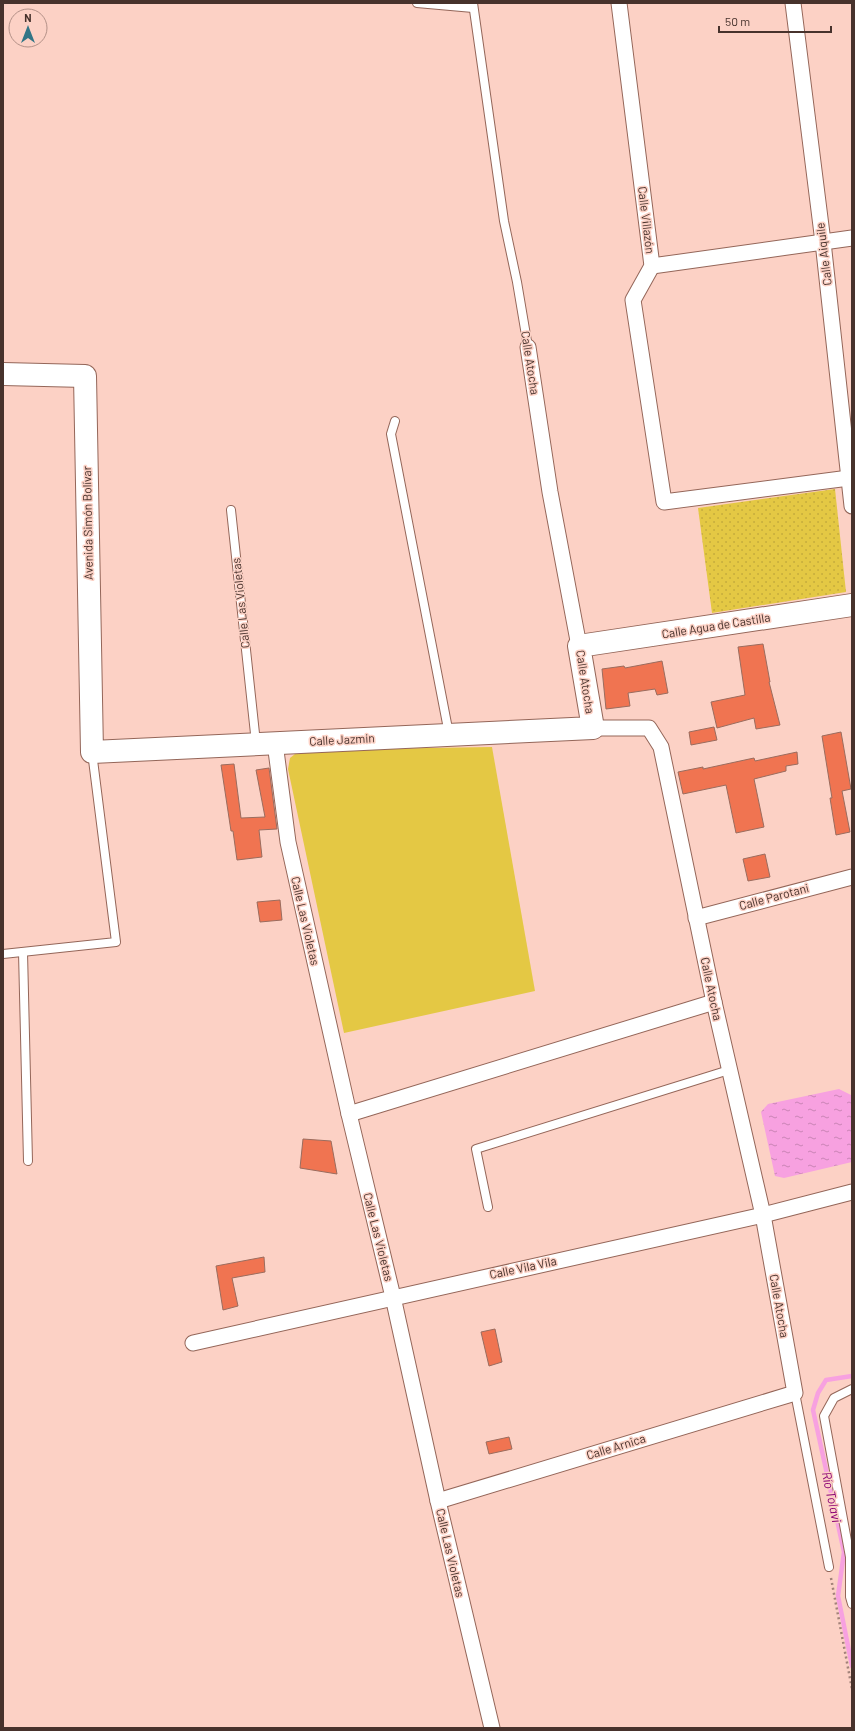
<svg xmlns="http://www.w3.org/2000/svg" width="855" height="1731" viewBox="0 0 855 1731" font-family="Barlow,sans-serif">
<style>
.green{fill:url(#green-dots)}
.pitch{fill:#e4c844}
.water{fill:url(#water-ripples)}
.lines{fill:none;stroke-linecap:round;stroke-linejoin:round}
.stream{stroke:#f7a1e0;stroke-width:4.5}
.building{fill:#f07451;stroke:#9a6c5e}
.lane-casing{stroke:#946659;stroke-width:10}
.street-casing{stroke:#946659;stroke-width:17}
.secondary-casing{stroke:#946659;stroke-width:24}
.path{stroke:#a28279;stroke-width:2.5;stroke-dasharray:2 3;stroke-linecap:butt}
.lane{stroke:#fff;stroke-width:8}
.street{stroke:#fff;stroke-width:15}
.secondary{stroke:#fff;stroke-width:22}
.labels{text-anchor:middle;stroke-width:3;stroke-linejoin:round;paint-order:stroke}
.street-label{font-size:12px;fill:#47322c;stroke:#fcd1c5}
.water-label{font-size:13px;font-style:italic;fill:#8a0075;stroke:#fcd1c5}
</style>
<defs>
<pattern id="green-dots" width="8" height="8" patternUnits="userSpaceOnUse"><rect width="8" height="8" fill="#e4c844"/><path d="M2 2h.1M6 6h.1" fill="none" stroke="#c5ac3c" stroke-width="1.8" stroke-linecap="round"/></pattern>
<pattern id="water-ripples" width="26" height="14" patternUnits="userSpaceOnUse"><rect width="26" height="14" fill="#f7a1e0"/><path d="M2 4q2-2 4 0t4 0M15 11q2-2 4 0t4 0" fill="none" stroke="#ca84b6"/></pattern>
</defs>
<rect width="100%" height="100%" fill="#fcd1c5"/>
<polygon class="green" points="835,489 846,592 712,613 698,508"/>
<polygon class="pitch" points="492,747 535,991 344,1033 288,769 290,758 300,750"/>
<polygon class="water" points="839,1089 851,1095 852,1099 852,1162 784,1178 775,1176 761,1112 768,1104"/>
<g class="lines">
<polyline class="stream" points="852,1376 826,1380 818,1393 813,1410 844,1552 838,1596 852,1666"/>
</g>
<g class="building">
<polygon points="763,644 770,682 769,682 780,725 756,729 754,718 717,728 711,702 745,695 738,647"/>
<polygon points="662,661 668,693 657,695 655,689 628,693 630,706 606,709 602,669 624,666 625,668"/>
<polygon points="714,727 717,740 691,745 689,732"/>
<polygon points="841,732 851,789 842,791 850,832 836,835 830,798 832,798 822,736"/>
<polygon points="797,752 798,764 786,766 786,771 754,779 764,827 736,833 726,785 683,794 678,772 703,767 703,769 754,758 755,761"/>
<polygon points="234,764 241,818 265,817 256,770 269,768 277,829 259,830 262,857 237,860 233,831 231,831 221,765"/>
<polygon points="765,854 770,877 748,881 743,859"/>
<polygon points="280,900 282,920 260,922 257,902"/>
<polygon points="303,1139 331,1141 337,1174 300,1168"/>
<polygon points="264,1257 265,1272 232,1278 238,1306 223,1310 216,1266"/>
<polygon points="495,1329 502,1362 489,1366 481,1332"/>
<polygon points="509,1437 512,1449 489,1454 486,1442"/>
</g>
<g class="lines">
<g class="lane-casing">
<g id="lane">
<polyline points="417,3 473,8"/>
<polyline points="473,3 504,221 517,282 528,347"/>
<polyline points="395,421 391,434 449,734"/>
<polyline points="231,510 256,743"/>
<polyline points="23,952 28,1161"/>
<polyline points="3,954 116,942 92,752"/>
<polyline points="488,1207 476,1149 729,1070"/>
<polyline points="852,1389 834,1398 824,1416 850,1557 850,1597 852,1604"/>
<polyline points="795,1393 829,1567"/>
</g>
</g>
<g class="street-casing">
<g id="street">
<polyline points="619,3 652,266 633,300 664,502 849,478"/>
<polyline points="793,3 823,242 852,506"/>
<polyline points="652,266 852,238"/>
<polyline points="528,347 550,492 579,646"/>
<polyline points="275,743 288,842 349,1114 393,1297 438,1501 492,1728"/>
<polyline points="696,918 852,877"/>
<polyline points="349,1114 714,1002"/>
<polyline points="193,1343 763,1215 852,1192"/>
<polyline points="438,1501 795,1393 763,1215 714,1002 661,747 649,728 593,728"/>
</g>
</g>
<g class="secondary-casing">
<polyline id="secondary" points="3,374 85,376 92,752 593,728 579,646 852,605"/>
</g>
<polyline class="path" points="831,1578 852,1689"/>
<use href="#lane" class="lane"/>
<use href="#street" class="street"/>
<use href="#secondary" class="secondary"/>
</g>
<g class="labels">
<g class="street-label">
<text transform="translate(646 220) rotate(83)" y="4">Calle Villazón</text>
<text transform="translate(824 254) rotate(-97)" y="4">Calle Aiquile</text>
<text transform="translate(530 363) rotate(81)" y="4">Calle Atocha</text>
<text transform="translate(88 523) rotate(-91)" y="4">Avenida Simón Bolívar</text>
<text transform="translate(241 603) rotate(-96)" y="4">Calle Las Violetas</text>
<text transform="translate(716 626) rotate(-9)" y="4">Calle Agua de Castilla</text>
<text transform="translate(585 682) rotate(81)" y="4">Calle Atocha</text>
<text transform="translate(342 740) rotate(-3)" y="4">Calle Jazmin</text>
<text transform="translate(774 897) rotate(-15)" y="4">Calle Parotani</text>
<text transform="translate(305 921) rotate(77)" y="4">Calle Las Violetas</text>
<text transform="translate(711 989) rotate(78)" y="4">Calle Atocha</text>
<text transform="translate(378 1237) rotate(76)" y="4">Calle Las Violetas</text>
<text transform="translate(523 1268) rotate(-12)" y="4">Calle Vila Vila</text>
<text transform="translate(779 1306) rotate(80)" y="4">Calle Atocha</text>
<text transform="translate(616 1447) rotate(-17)" y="4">Calle Arnica</text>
<text transform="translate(450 1553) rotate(77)" y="4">Calle Las Violetas</text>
</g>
<g class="water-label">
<text transform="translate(832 1497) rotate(78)" y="5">Río Tolavi</text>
</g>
</g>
<rect width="855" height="1731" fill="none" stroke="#47322c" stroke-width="8"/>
<g transform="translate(28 28)"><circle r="19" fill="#fcd1c5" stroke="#b49188"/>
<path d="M0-3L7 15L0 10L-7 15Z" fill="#327586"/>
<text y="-6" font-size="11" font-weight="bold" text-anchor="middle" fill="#47322c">N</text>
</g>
<path d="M719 26v6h112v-6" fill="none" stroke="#47322c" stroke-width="2"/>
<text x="725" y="26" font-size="12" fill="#47322c" stroke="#fcd1c5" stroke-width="3" paint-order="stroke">50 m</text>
</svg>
